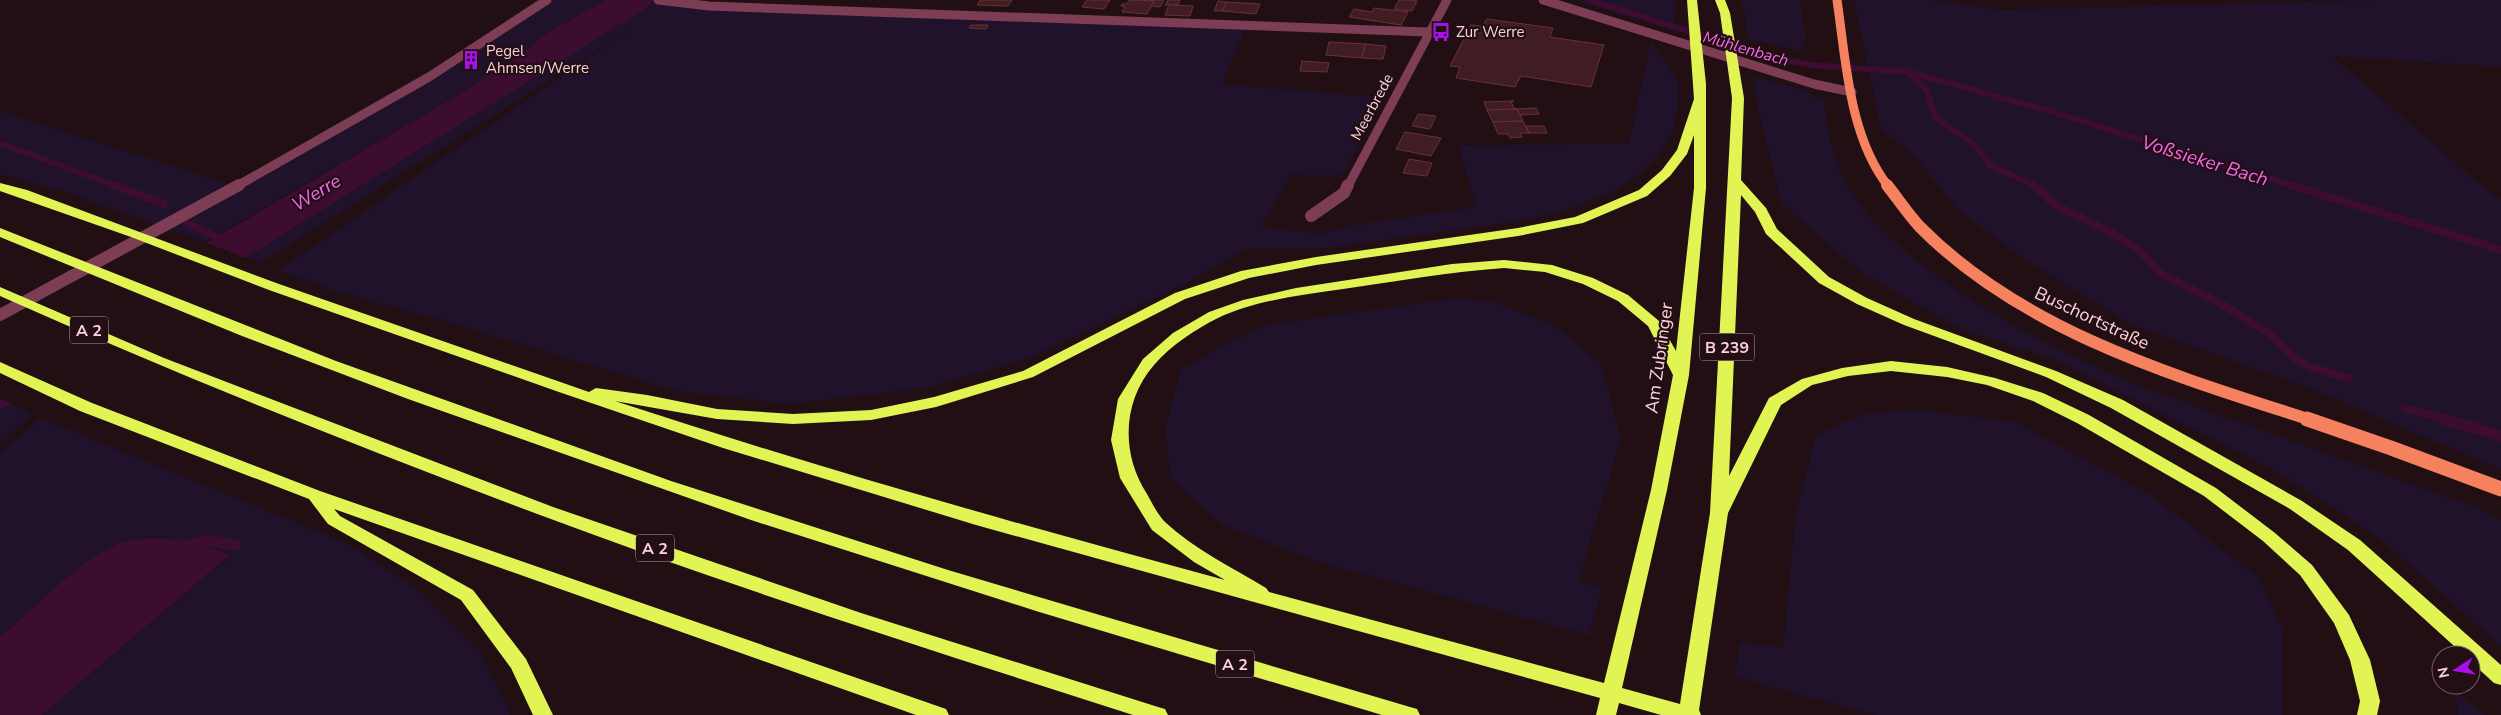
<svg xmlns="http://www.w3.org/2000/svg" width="2501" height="715" viewBox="0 0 2501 715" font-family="'Nunito Sans',sans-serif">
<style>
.green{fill:#20122a}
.water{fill:#3c0c31}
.pier{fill:#210f13}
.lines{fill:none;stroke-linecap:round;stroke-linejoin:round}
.stream-far2{stroke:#3c0c31;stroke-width:6}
.stream-far1{stroke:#3c0c31;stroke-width:8}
.stream{stroke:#3c0c31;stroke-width:11}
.building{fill:#401c23;stroke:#6b2f3b}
.minor-far1{stroke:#7d3d54;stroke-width:9}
.minor{stroke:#7d3d54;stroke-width:12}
.major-far2{stroke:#f5815f;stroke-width:9}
.major-far1{stroke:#f5815f;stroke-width:12}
.major{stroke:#f5815f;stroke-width:15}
.highway{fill:#e1f454;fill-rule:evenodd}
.labels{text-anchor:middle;stroke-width:4.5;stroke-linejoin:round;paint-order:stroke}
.far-poi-label{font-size:15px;fill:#fcd1dd;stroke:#210f13;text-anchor:start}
.far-street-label{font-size:15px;fill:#fcd1dd;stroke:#210f13}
.far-water-label{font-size:16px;font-style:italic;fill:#f666ec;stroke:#210f13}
.shield{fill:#210f13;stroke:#ba97a0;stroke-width:1}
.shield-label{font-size:16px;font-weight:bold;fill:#fcd1dd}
.street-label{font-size:18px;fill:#fcd1dd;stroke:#210f13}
.water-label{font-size:19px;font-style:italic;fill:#f666ec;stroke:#210f13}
</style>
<rect width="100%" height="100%" fill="#210f13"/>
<g class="green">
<polygon points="538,0 606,0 550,31 512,61 458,95 205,242 65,192 0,174 0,111 231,185 444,61"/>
<polygon points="655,0 1246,28 1222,84 1385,98 1342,175 1309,176 1292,174 1261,227 1321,234 1348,226 1476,207 1459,146 1629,143 1651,41 1679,84 1678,106 1672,131 1660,153 1647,168 1615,191 1556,213 1513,222 1327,248 1246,249 1188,282 1027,359 925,388 789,404 677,391 438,319 335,291 279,270 632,28 260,263 245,257 640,11"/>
<polygon points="1574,0 1675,0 1675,31"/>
<polygon points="1742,0 1800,0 1806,39 1801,51 1748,39"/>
<polygon points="1854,0 1932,0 2002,10 2377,0 2501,0 2501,67 2332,56 2495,197 2501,199 2501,469 2304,386 2132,325 2029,262 1958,210 1913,154 1881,129"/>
<path d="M1754,76L1803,90L1824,101C1826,126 1836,169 1850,191C1864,213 1884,232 1903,249C1972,309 2052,348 2134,384L2480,509L2501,520V646L2377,536L2272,469L2053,359L1961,329L1861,272L1782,204L1757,105Z"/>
<polygon points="1452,299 1492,301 1557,327 1601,364 1621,439 1578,581 1602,588 1589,635 1315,561 1221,524 1170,477 1165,427 1181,370 1227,343 1270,324"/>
<polygon points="10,403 32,414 0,443 0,411"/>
<polygon points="1919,410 2015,422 2148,493 2259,578 2283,631 2282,715 1876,715 1735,677 1740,642 1783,648 1796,511 1816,435 1863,414"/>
<polygon points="40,418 346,543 415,587 479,650 511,715 42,715 230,556 133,540 113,546 85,563 0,637 0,454"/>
<polygon points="2455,691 2485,715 2458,715"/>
</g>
<g class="water">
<polygon points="606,0 655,0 641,11 0,411 0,364 458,95 512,61 550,31"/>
<path d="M171,539L208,547L230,555L42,715H0V637C36,609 88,548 133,540C145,538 159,539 171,539Z"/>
</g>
<polygon class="pier" points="202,241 248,259 13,405 0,398 0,361"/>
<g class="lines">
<g class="stream-far2">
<polyline points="1588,0 1772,57 1810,65 1909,72 2039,108 2294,186"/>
<polyline points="1911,74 1927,90 1935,117 1975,145 1990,165 2036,186"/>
<polyline points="0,143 116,186"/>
</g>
<g class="stream-far1">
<polyline points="113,185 164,204"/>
<polyline points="2034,185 2055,205 2107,230 2140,251 2160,273 2220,303 2273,336 2296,359 2310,367 2348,378"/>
<polyline points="2290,185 2501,250"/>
<polyline points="188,223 224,241"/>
<polyline points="2405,408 2448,420"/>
</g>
<g class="stream">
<polyline points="2443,419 2501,436"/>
<polyline points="181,548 207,540 235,545"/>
</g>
</g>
<g class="building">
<polygon points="980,0 1012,0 1008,6 977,5"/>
<polygon points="1087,0 1110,0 1104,9 1082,7"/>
<polygon points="1129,0 1136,0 1154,1 1147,14 1122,12 1125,7 1121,6 1122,4 1127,4"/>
<polygon points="1151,0 1164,0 1160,7 1151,6 1154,1"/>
<polygon points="1168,0 1180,0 1178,5 1165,5"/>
<polygon points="1399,0 1410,0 1417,1 1412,11 1394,9"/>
<polygon points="1218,1 1227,2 1222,11 1214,11"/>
<polygon points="1227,2 1260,4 1256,14 1222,11"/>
<polygon points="1169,5 1193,6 1190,16 1165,15"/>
<polygon points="1374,8 1408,12 1401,25 1349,17 1354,9 1372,12"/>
<polygon points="1487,19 1553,28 1550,37 1604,45 1591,87 1521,76 1515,87 1456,78 1460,67 1450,66 1471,25 1482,26"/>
<polygon points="971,25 988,25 986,29 969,28"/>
<polygon points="1329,42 1365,44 1362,58 1326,55"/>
<polygon points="1365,44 1386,46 1383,59 1362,58"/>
<polygon points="1302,61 1329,63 1327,72 1300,71"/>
<polygon points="1514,101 1511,102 1514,108 1517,109 1487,110 1484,102"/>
<polygon points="1536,108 1539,114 1520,115 1517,109"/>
<polygon points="1517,109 1523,121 1493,122 1487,110"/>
<polygon points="1418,114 1436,116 1430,129 1412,126"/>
<polygon points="1523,121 1529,133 1520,133 1522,137 1510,138 1508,134 1498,134 1493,122"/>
<polygon points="1526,126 1544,126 1547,133 1529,133"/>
<polygon points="1405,132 1441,138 1431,156 1396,149"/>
<polygon points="1409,159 1432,163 1427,176 1403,173"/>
</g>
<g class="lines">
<g class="minor-far1">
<polyline points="658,0 709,6 1428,32"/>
<polyline points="1543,0 1814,84 1852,92"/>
<polyline points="237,186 429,77 547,0"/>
<polyline points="1348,186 1447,0"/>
</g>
<g class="minor">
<polyline points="1311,216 1344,193 1348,185"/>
<polyline points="0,315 239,185"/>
</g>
<path class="major-far2" d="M1837,0C1846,61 1849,136 1888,186"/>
<path class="major-far1" d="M1887,185C1898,199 1908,214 1920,227C2024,332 2175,376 2311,420"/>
<polyline class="major" points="2307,419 2391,448 2501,489"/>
<g class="highway">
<path d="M1687,0H1697L1706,84V188L1689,375L1667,490L1622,688L1680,704L1710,513L1732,98L1720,13L1715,0H1725L1730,13L1744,98L1741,180L1766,208L1777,229L1829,277L1867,298L1914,319L2056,371L2123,400L2302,501L2360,540L2501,665V685L2494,683L2471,662V655H2464L2348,550L2290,509L2111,408L2046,377L1904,325L1857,304L1819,283L1766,234L1755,212L1741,195L1729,476L1769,398L1802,379L1842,368L1891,361L1947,367L1995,378L2043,393L2089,415L2216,488L2275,533L2312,565L2349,615L2370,660L2380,701L2377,715H2357L2360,701L2350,660L2334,623L2300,575L2263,541L2204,496L2077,423L2033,401L1987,385L1947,377L1891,371L1848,376L1812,385L1781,405L1728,513L1699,710L1701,715H1661L1619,703L1616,715H1596L1600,698L976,525L723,448L556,391L269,290L131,237L0,191V183L27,190L279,284L589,392L596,388L647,395L717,409L793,414L871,410L934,397L1023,371L1175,293L1241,271L1316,257L1518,228L1575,217L1639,190L1662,170L1677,150L1694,99ZM1694,135V188L1676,351L1659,321L1628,295L1593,278L1552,265L1504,260L1452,264L1296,288L1243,300L1209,312L1173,333L1143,359L1118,399L1111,440L1120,478L1152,530L1194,562L1225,580C1020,525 816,467 615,401L717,419L793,424L871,420L936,407L1033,377L1185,299L1249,278L1316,265L1518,236L1583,223L1647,196L1670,176L1687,154ZM1504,268L1545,272L1583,284L1618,301L1648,326L1673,375L1651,490L1604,683L1269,592L1266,588C1233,568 1194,549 1165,522C1158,515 1152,503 1147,494C1121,454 1122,402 1154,365C1171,345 1196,329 1218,318C1256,300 1302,295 1343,289C1397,281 1450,272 1504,268Z"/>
<polygon points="0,228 336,361 671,481 948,570 1410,707 1417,709 1420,715 1382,715 1036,611 751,520 408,399 242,336 0,237"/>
<path d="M0,287L164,358L553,507L861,613L1158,707L1165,709L1168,715H1133C934,651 735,588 540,515C358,447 178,375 0,296Z"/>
<polygon points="0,362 92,403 320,491 946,709 949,715 916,715 334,509 340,516 473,590 526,659 553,715 533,715 511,668 461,600 328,524 309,499 80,411 0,373"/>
</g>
</g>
<defs>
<g id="bus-bare" transform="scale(1.5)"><path d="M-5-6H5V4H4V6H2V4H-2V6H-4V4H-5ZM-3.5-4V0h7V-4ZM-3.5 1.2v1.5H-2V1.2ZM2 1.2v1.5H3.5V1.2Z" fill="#a90feb" stroke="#210f13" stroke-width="2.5" paint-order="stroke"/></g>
<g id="building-bare" transform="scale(1.5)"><path d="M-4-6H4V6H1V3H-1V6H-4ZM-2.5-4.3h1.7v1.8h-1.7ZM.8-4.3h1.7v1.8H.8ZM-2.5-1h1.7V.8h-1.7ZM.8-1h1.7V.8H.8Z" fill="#a90feb" stroke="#210f13" stroke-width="2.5" paint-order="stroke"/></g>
</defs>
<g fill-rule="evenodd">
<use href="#bus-bare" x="1441" y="32"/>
<use href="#building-bare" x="471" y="60"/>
</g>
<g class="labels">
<g class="far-poi-label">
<text x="1456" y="37">Zur Werre</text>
<text x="486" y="56">Pegel<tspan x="486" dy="17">Ahmsen/Werre</tspan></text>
</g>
<g class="far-street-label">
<text transform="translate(1372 107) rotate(-62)" y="5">Meerbrede</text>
</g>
<g class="far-water-label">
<text transform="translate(1746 48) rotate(16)" y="6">Mühlenbach</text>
</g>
<g class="shield">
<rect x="70" y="316.5" width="38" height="27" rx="4"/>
<rect x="1699.5" y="333.5" width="55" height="27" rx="4"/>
<rect x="636" y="534.5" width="38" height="27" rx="4"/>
<rect x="1216" y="650.5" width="38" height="27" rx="4"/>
</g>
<g class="shield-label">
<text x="89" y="336">A 2</text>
<text x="1727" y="353">B 239</text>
<text x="655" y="554">A 2</text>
<text x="1235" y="670">A 2</text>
</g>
<g class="street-label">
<text transform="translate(2092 318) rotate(25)" y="6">Buschortstraße</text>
<text transform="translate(1659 358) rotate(-82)" y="6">Am Zubringer</text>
</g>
<g class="water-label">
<text transform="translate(2205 160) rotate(17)" y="7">Voßsieker Bach</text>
<text transform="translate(316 192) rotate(-31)" y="7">Werre</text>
</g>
</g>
<g transform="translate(2456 670) rotate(258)"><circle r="24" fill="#210f13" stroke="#795d64"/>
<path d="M0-4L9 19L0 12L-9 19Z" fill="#a90feb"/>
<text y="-8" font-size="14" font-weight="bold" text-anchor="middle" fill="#fcd1dd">N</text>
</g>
</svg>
